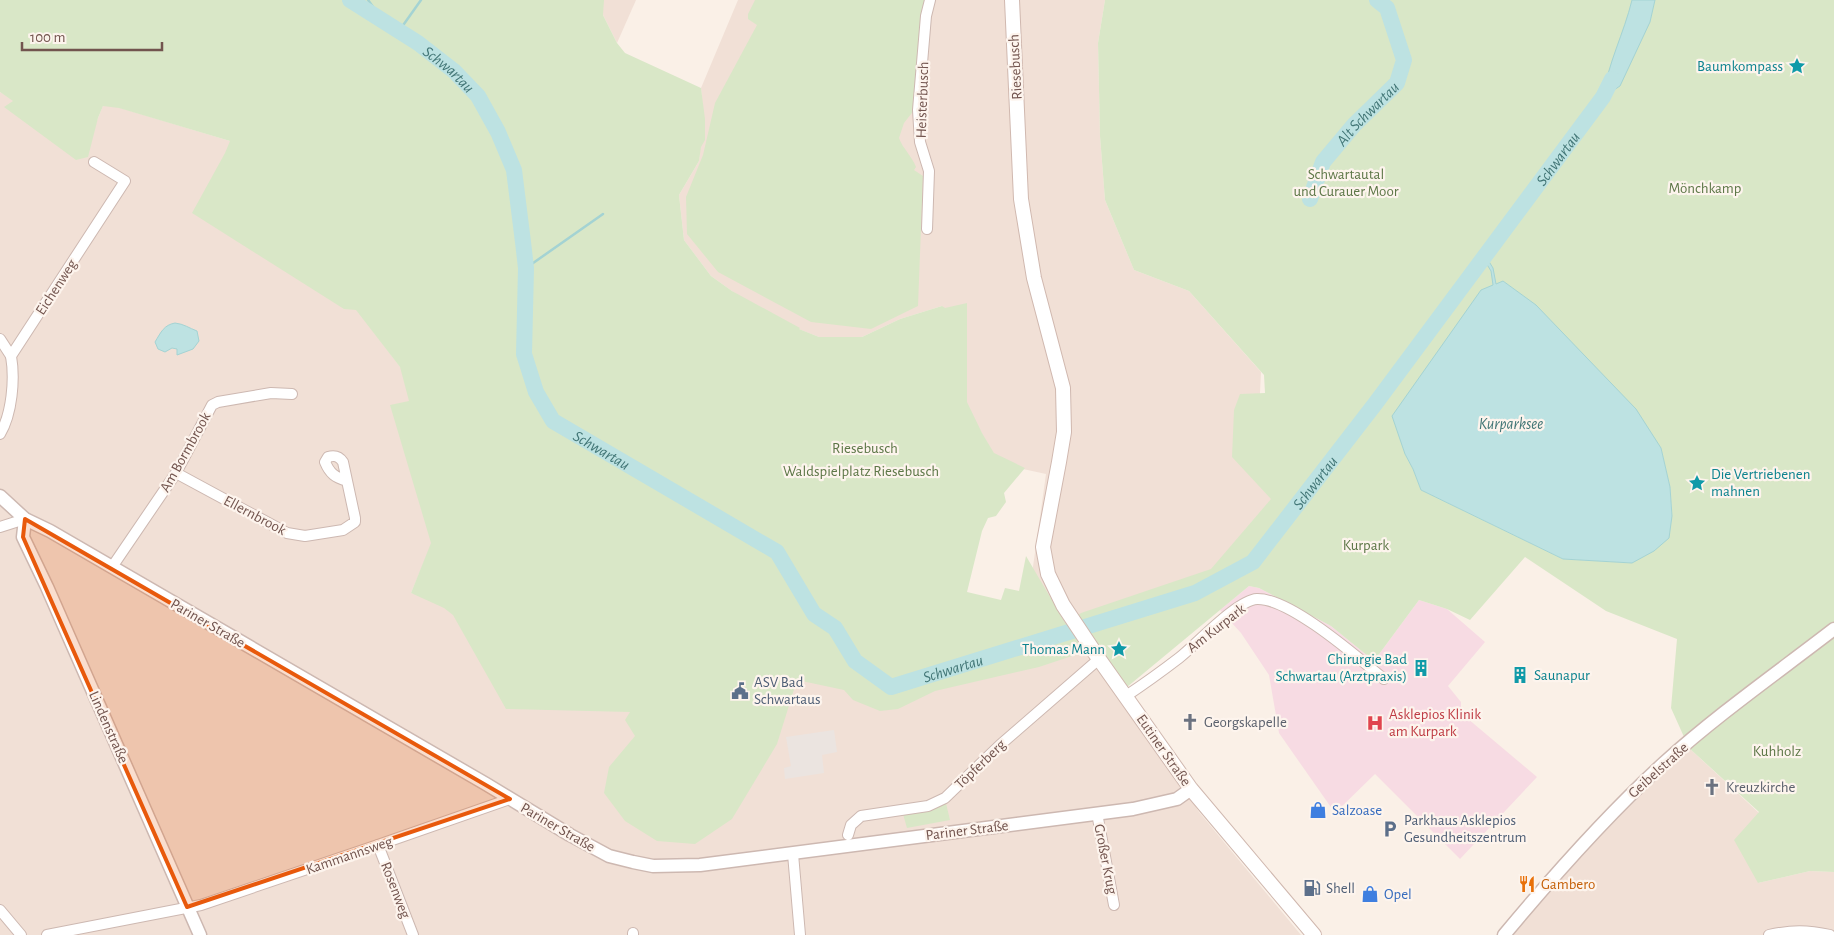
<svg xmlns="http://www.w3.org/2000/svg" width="1834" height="935" viewBox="0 0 1834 935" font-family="'Alegreya Sans',sans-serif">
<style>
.residential{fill:#f1e0d6}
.industrial{fill:#ebe4e0}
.medical{fill:#f7dbe3}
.green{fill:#d9e7c7;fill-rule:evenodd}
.water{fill:#bde2e2;stroke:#a4d3d3}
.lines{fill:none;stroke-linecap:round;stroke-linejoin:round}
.stream{stroke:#a4d3d3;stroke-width:2.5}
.river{stroke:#bde2e2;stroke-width:16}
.minor-casing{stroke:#cdb8b1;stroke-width:12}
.tertiary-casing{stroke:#cdb8b1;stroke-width:15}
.secondary-casing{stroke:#d0b8af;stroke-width:16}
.minor{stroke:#fff;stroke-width:10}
.tertiary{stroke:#fff;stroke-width:12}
.secondary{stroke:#fff;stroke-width:14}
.marked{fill:#e8590c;fill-opacity:0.2;stroke:#e8590c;stroke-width:4;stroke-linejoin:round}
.labels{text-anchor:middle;stroke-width:4.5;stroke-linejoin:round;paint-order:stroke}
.culture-label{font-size:15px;fill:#0d838f;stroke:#fdf4ed;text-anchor:end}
.street-label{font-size:15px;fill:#72544e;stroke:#fdf4ed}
.park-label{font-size:15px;fill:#5d7747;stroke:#fdf4ed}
.service-label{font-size:15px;fill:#4e5e75;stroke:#fdf4ed;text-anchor:start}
.health-label{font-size:15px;fill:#be3a42;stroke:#fdf4ed;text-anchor:start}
.worship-label{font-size:15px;fill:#5b616d;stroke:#fdf4ed;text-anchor:start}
.shop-label{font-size:15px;fill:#366cbe;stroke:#fdf4ed;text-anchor:start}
.food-label{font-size:15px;fill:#c56008;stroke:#fdf4ed;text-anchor:start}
.water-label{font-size:16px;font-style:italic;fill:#427676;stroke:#fdf4ed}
</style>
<rect width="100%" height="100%" fill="#faf0e7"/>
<g class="residential">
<polygon points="602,0 636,0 617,43 601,11"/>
<polygon points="738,0 1105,0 1098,43 1100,136 1105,200 1134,270 1189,291 1261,372 1257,454 1307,496 1121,692 1199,812 1301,935 0,935 0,92 87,146 104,103 230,141 416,388 446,509 411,593 733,666 1064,624 1031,581 1046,474 1000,464 978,427 961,390 942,306 900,319 862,337 819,337 768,317 711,276 684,240 679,195 699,161 703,114 701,88"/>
<polygon points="1689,748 1759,813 1758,883 1810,871 1834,872 1834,935 1512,935 1579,856"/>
</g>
<polygon class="industrial" points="834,730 837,752 822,755 824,773 785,779 784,768 791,766 786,737"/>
<polygon class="medical" points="1249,586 1259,588 1331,626 1374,661 1419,600 1447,609 1485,642 1448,686 1461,702 1461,713 1537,777 1460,859 1375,774 1335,813 1279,733 1269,675 1241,633 1220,610"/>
<g class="green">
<path d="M0,0H604L603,15L617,43L625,53L701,88L705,119V140L701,147L699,161L679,195L684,240L711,276L732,291L800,328L799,329L819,337H862L900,319L942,306L945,308L967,303V402L982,433L994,453L1025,468L1004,493L1006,502L996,516L988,518L982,531L967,592L1001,600L1005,588L1019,591L1026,556L1066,624L1081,613L1211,569L1271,499L1232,457L1234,410L1240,394L1265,393L1264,375L1189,291L1134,270L1105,200L1100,136L1098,43L1105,0H1834V872L1810,871L1758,883L1734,840L1759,812L1689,748L1671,708L1677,639L1606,611L1525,557L1470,620L1447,609L1419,600L1374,661L1331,626L1259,588L1249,586L1121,692L1090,650L1039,667L935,691L898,709L880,711L853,700L844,690L797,680L777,744L732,819L695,844L657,841L625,821L604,793L609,767L635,736L625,720L630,712L506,709L453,615L444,608L411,593L431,543L390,405L409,401L400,367L356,310L344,309L192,213L225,153L230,141L119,108L103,106L98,118L88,157L76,160L4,107L13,101L0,92ZM1661,448L1670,487L1672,516L1632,563L1563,559L1421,490L1413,469L1405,454Z"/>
<path d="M755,0H925L915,109L904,123L899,138C903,149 912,156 916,167L914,170L923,176L918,306L871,329L811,322L718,272L687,234L686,197L703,155L715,103L757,25L748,19V14Z"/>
<polygon points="945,799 950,820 907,828 903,814"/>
</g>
<g class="water">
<path d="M1632,0H1655L1650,22L1620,86L1603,97C1608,63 1624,33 1632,0Z"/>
<polygon points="1485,255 1493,268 1496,284 1503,281 1536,305 1636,409 1661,448 1670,487 1672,516 1669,538 1654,551 1632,563 1563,559 1421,490 1413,469 1405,454 1392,416 1481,290 1493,285 1491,271 1483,258"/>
<path d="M175,323C184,324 189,328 197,331L199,341L193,349L177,355V349L172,348L165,352L158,349L155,342C161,332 164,325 175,323Z"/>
</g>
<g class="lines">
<g class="stream">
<polyline points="368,0 382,19"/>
<polyline points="399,31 421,0"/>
<polyline points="526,268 603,214"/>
</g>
<g class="river">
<path id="s1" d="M350,0L418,43L454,71L478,96L498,132L514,170L523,242L526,268L524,354L536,392L553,421L777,552L814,614L835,628L855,661L891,687L1195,593L1253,562L1375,404L1603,97L1612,79"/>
<path id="s2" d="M1310,199L1323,162L1354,125L1397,83L1404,60L1387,8L1377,0"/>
</g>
<g class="minor-casing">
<g id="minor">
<polyline points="927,229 929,171 920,142 918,110 926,16 930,0"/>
<polyline points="0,339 11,356"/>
<path d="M0,434C12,414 15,379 11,356L125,181L94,162"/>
<path d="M176,473L287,533L305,536L343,530L355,522V518L343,462C339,456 335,455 328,457L325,462C330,474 335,477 347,481"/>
<polyline points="0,527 25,519"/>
<polyline points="112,567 176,473 212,405 218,402 271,393 292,394"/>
<path d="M1126,696C1144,684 1162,671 1179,658C1196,645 1237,600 1257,599C1290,598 1357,657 1384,679"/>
<polyline points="1097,813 1114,905"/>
<polyline points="848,835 851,825 861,816 928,806 945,798 1000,745 1099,659"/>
<polyline points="378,845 413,935"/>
<polyline points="793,854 800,935"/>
<polyline points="0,910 21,935"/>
<polyline points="633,933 633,935"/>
<polyline points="47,935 201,905 378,845 510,799"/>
<path d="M1769,935C1792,930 1807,930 1830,935"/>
</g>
</g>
<g class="tertiary-casing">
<g id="tertiary">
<polyline points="0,496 25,519 50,531 486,784 570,835 609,856 633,862 653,866 700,865 1133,809 1177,799 1191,789"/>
<polyline points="25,519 23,537 47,587 200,935"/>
<path d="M1504,935C1554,875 1606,816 1664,763C1717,715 1777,673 1834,629"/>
</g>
</g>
<g class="secondary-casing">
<polyline id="secondary" points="1012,0 1021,199 1034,278 1063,388 1064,432 1059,462 1043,547 1048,574 1063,605 1099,659 1191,789 1314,935"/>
</g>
<use href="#minor" class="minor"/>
<use href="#tertiary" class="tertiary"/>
<use href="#secondary" class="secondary"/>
</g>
<path class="marked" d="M25,519L510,799L187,907L23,537Z"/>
<defs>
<g id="sight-bare" transform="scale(1.35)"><path d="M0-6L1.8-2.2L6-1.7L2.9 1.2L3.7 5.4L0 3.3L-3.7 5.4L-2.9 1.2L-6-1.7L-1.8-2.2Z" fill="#0f9aa8" stroke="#fdf4ed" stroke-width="2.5" paint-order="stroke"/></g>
<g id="building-bare" transform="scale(1.35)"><path d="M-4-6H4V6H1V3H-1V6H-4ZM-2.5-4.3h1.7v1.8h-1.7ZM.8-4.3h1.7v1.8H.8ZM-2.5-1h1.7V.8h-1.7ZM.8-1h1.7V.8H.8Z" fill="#0f9aa8" stroke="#fdf4ed" stroke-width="2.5" paint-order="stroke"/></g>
<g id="civic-bare" transform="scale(1.35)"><path d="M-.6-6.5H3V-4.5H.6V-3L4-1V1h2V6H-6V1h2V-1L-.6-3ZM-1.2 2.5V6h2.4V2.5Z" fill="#5c6f8a" stroke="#fdf4ed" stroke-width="2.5" paint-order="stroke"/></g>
<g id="church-bare" transform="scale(1.35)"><path d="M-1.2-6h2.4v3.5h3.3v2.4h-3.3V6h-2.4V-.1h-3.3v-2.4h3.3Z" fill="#6b7280" stroke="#fdf4ed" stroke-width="2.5" paint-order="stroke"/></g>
<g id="hospital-bare" transform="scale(1.35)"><path d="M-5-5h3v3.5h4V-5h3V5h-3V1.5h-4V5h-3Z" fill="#e0444e" stroke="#fdf4ed" stroke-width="2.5" paint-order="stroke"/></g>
<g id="shop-bare" transform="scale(1.35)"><path d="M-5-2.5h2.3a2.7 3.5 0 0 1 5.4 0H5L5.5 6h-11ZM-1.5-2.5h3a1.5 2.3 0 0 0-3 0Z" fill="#3f7fe0" stroke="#fdf4ed" stroke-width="2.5" paint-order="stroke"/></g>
<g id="parking-bare" transform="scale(1.35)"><path d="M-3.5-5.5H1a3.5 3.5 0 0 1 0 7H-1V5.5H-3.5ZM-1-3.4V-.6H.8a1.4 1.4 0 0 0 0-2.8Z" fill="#5c6f8a" stroke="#fdf4ed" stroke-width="2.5" paint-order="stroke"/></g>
<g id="restaurant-bare" transform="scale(1.35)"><path d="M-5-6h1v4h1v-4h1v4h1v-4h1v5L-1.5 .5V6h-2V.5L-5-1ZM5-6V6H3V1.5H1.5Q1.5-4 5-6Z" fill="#e8710a" stroke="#fdf4ed" stroke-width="2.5" paint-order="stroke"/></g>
<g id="fuel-bare" transform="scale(1.35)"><path d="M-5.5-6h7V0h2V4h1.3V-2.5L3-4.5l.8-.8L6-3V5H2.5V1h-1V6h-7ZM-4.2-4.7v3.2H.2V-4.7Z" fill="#5c6f8a" stroke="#fdf4ed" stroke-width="2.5" paint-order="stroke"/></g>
</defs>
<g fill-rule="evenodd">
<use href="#sight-bare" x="1797" y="66"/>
<use href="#sight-bare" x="1697" y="483"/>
<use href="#sight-bare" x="1119" y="649"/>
<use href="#building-bare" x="1421" y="668"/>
<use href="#building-bare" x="1520" y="675"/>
<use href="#civic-bare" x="740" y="691"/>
<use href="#church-bare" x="1190" y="722"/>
<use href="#hospital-bare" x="1375" y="723"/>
<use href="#church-bare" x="1712" y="787"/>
<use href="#shop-bare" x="1318" y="810"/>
<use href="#parking-bare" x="1390" y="829"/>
<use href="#restaurant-bare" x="1527" y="884"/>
<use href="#fuel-bare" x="1312" y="888"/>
<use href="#shop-bare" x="1370" y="894"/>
</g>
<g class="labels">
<g class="culture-label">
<text x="1783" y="71">Baumkompass</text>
<text x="1711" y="479" text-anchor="start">Die Vertriebenen<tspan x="1711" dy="17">mahnen</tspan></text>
<text x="1105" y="654">Thomas Mann</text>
<text x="1407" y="664">Chirurgie Bad<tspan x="1407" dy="17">Schwartau (Arztpraxis)</tspan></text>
<text x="1534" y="680" text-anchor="start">Saunapur</text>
</g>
<g class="street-label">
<text transform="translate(1015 67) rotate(-93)" y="5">Riesebusch</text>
<text transform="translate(922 100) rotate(-88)" y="5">Heisterbusch</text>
<text transform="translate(56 287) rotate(-57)" y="5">Eichenweg</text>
<text transform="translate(185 452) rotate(-61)" y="5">Am Bormbrook</text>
<text transform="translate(255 515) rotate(28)" y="5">Ellernbrook</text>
<text transform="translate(208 623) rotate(30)" y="5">Pariner Straße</text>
<text transform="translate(1216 628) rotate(-38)" y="5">Am Kurpark</text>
<text transform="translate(109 727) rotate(66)" y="5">Lindenstraße</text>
<text transform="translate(1164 750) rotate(55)" y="5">Eutiner Straße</text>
<text transform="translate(980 764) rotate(-44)" y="5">Töpferberg</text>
<text transform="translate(1658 770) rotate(-42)" y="5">Geibelstraße</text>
<text transform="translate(558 827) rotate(30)" y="5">Pariner Straße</text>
<text transform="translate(967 830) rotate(-7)" y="5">Pariner Straße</text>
<text transform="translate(349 855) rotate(-19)" y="5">Kammannsweg</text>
<text transform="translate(1106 859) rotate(79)" y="5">Großer Krug</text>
<text transform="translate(396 890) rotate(69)" y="5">Rosenweg</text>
</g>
<g class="park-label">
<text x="1346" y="179">Schwartautal<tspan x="1346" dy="17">und Curauer Moor</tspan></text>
<text x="1705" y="193">Mönchkamp</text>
<text x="865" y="453">Riesebusch</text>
<text x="861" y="476">Waldspielplatz Riesebusch</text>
<text x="1366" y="550">Kurpark</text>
<text x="1777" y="756">Kuhholz</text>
</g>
<g class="service-label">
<text x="754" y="687">ASV Bad<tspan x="754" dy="17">Schwartaus</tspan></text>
<text x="1404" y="825">Parkhaus Asklepios<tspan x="1404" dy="17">Gesundheitszentrum</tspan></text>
<text x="1326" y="893">Shell</text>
</g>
<g class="health-label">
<text x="1389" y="719">Asklepios Klinik<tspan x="1389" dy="17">am Kurpark</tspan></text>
</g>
<g class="worship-label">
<text x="1204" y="727">Georgskapelle</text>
<text x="1726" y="792">Kreuzkirche</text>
</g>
<g class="shop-label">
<text x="1332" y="815">Salzoase</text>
<text x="1384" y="899">Opel</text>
</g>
<g class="food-label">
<text x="1541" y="889">Gambero</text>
</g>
<g class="water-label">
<text dy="6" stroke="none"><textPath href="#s1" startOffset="121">Schwartau</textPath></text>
<text dy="6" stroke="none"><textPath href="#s2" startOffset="105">Alt Schwartau</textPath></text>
<text dy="6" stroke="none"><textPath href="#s1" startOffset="1831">Schwartau</textPath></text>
<text x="1511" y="429">Kurparksee</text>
<text dy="6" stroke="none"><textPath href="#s1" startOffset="558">Schwartau</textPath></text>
<text dy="6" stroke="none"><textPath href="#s1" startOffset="1426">Schwartau</textPath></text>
<text dy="6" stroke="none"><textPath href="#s1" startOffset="1006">Schwartau</textPath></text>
</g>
</g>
<path d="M22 42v8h140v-8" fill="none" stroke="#72544e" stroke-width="2.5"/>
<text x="30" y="42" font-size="15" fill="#72544e" stroke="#fdf4ed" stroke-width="4" paint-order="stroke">100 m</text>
</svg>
